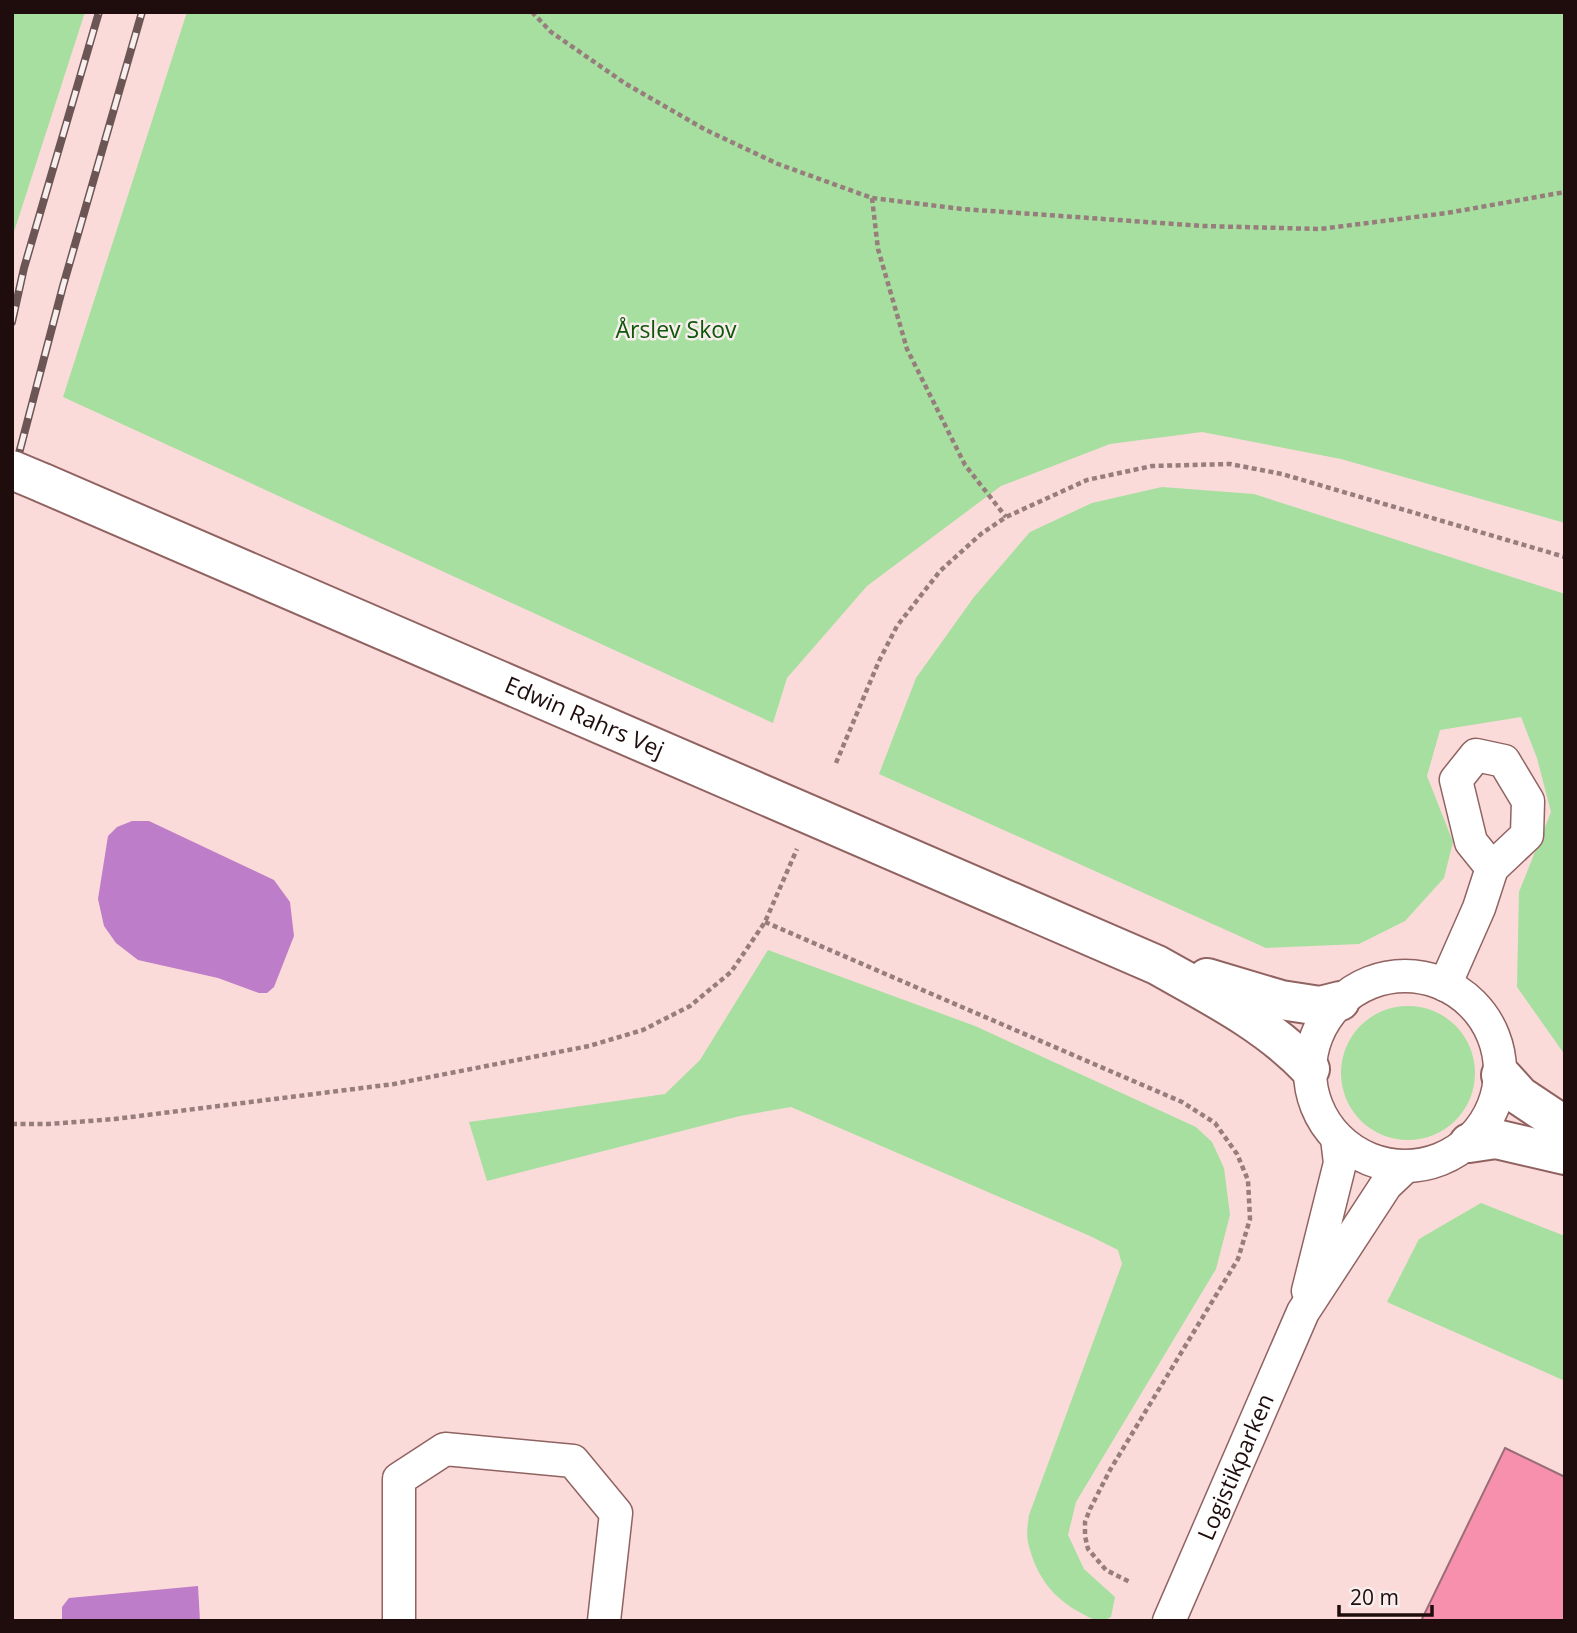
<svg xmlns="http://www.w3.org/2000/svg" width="1577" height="1633" viewBox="0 0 1577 1633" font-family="'Open Sans',sans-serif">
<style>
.green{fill:#a6df9f}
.water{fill:#be7dc8}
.building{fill:#f690ad;stroke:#9a6d79;stroke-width:2}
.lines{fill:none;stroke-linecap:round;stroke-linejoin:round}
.minor-casing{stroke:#906361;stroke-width:35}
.highway-casing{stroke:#906361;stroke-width:42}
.path{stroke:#977e7d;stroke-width:4.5;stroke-dasharray:5 3.5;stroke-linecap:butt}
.minor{stroke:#fff;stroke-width:32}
.highway{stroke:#fff;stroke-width:38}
.rail-casing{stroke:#6c5655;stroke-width:8}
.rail{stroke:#f8eeed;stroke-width:5;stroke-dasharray:16;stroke-linecap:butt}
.highway-bridge-casing{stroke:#906361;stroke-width:42;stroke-linecap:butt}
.highway-bridge{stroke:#fff;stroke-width:38}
.labels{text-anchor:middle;stroke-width:5;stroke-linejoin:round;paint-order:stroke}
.park-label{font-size:23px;fill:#0e5608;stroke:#f8eeed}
.street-label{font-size:23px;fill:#1e0d0c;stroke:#f8eeed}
</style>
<rect width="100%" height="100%" fill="#fadbd9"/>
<g class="green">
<polygon points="12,12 85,12 12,238"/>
<polygon points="187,12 1565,12 1565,523 1341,459 1202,432 1110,444 1001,486 867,586 787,678 773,723 63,397"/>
<polygon points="1162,487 1254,494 1565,594 1565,1055 1517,987 1519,892 1551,812 1537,758 1521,717 1440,730 1427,776 1453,842 1444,878 1405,921 1359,944 1266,948 879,774 916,678 974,597 1030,532 1092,503"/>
<path d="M768,950L975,1026L1196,1127L1212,1142L1224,1168L1230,1215L1216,1269L1076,1502L1068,1535L1084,1569L1115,1597L1111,1617C1099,1624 1092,1619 1081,1613C1052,1598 1035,1574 1028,1542C1026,1534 1028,1523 1029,1515L1122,1264L1118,1250L1090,1236L791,1107L740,1116L487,1181L469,1122L665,1094L700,1060Z"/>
<circle cx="1408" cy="1073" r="67"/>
<polygon points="1481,1203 1565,1236 1565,1381 1387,1302 1419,1239"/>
</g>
<g class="water">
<polygon points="132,821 149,821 274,880 290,902 294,936 274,987 267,993 259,993 218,978 138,960 116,943 104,926 98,899 108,836 117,827"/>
<polygon points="198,1586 200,1621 62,1621 62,1607 69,1598"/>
</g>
<polygon class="building" points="1505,1448 1565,1477 1565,1621 1421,1621"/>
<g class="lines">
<g class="minor-casing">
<g id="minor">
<circle cx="1405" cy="1071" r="95"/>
<polyline points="1445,985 1479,908 1492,868 1527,835 1528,801 1504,761 1476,755 1456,780 1471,842 1492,868"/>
<polyline points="1308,1291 1340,1163 1337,1138"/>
<polyline points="399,1621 399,1479 445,1449 573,1461 616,1513 604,1621"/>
<path id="s1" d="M1169,1621L1303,1312L1386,1185L1405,1167"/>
</g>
</g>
<g class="highway-casing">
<g id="highway">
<path id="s2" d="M43,483L1157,965C1210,995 1268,1024 1310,1069"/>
<polyline points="1207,978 1281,1000 1320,1006 1340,1001"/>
<polyline points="1501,1075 1520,1096 1565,1126"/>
<polyline points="1469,1143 1496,1139 1565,1155"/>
</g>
</g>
<g class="path">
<polyline points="532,12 551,32 626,84 706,130 778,164 872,198 962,209 1203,226 1320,229 1447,213 1565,192"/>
<polyline points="872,198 878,249 907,349 965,465 1006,517"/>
<polyline points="836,763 879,661 897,626 940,571 981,534 1006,517 1087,480 1152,466 1230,464 1282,474 1565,557"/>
<polyline points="765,922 1182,1102 1215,1123 1237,1154 1248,1180 1250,1219 1238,1259 1110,1470 1090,1509 1085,1522 1085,1536 1088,1549 1106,1570 1130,1582"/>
<polyline points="12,1124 49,1124 115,1119 394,1084 589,1046 643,1030 690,1006 731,972 765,922 797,849"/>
</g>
<use href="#minor" class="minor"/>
<use href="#highway" class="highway"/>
<g class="rail-casing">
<g id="rail">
<polyline points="12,322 24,268 99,12"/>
<polyline points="12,480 63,286 142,12"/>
</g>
</g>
<use href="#rail" class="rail"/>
<g class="highway-bridge-casing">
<polyline id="highway-bridge" points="12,470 43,483"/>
</g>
<use href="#highway-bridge" class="highway-bridge"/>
</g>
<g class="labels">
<g class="park-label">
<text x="676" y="338">Årslev Skov</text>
</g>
<g class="street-label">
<text dy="8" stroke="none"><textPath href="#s2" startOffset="590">Edwin Rahrs Vej</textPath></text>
<text dy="8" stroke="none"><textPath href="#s1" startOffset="168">Logistikparken</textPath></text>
</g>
</g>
<rect width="1577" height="1633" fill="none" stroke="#1e0d0c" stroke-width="28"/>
<path d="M1339 1605v10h93v-10" fill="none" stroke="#1e0d0c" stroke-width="3.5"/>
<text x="1350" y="1605" font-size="21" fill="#1e0d0c" stroke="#f8eeed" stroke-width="5" paint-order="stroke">20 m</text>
</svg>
